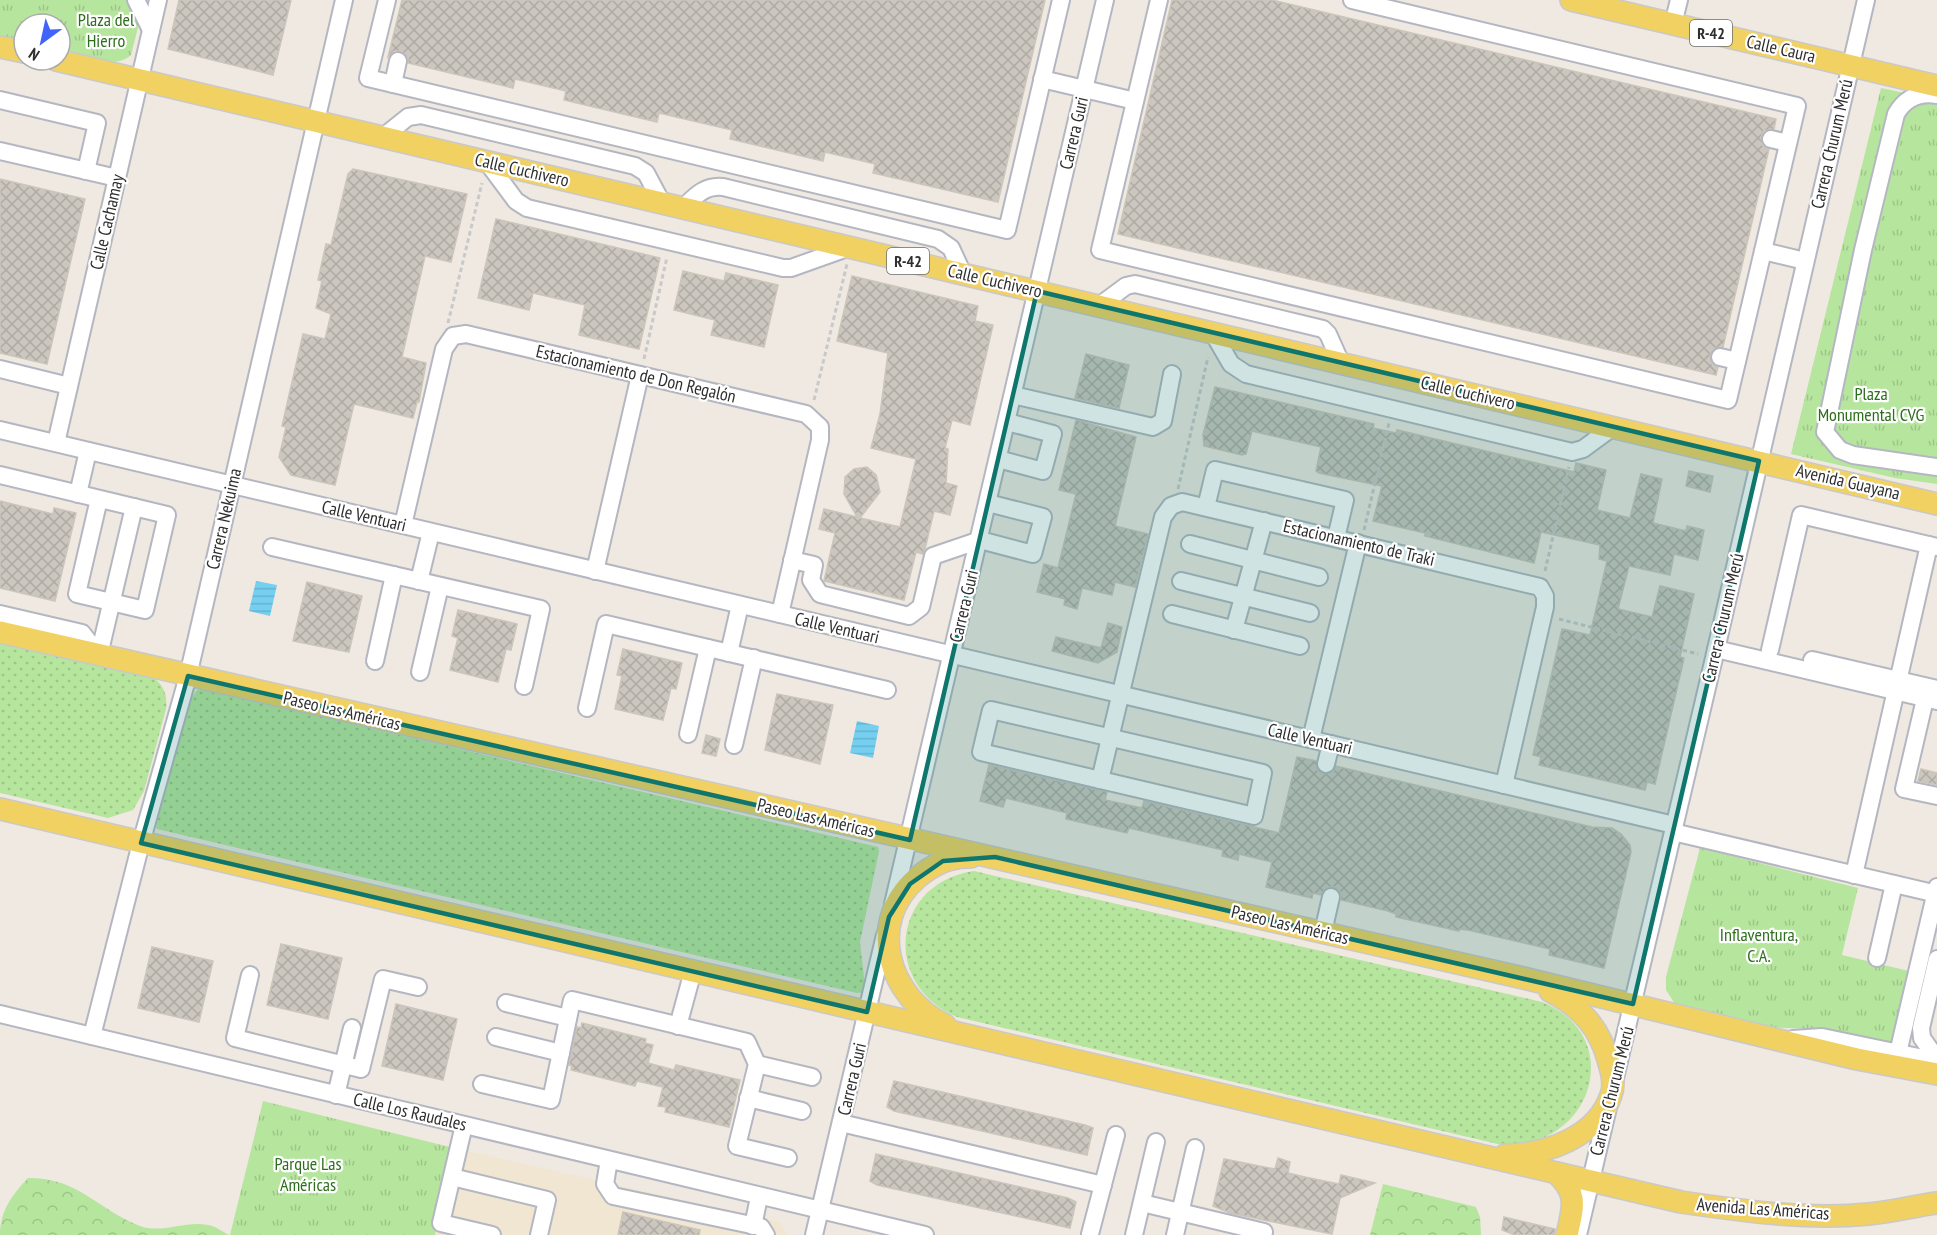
<svg xmlns="http://www.w3.org/2000/svg" width="1937" height="1235" viewBox="0 0 1937 1235" font-family="'PT Sans Narrow',sans-serif">
<style>
.education{fill:#f0e6d1}
.grass{fill:url(#grass-dots)}
.forest{fill:url(#forest-crowns)}
.park{fill:url(#park-tufts)}
.water{fill:url(#water-rules)}
.building{fill:url(#building-cross-hatch);stroke:#cbc5ba;stroke-width:1.5}
.lines{fill:none;stroke-linecap:round;stroke-linejoin:round}
.minor-casing{stroke:#b4b7c1;stroke-width:20}
.major-casing{stroke:#c9c9c9;stroke-width:24}
.path{stroke:#c9c9c9;stroke-width:3;stroke-dasharray:4.5 3;stroke-linecap:butt}
.minor{stroke:#fff;stroke-width:16}
.major{stroke:#f2d163;stroke-width:21}
.marked{fill:#0f766e;fill-opacity:0.2;stroke:#0f766e;stroke-width:4.5;stroke-linejoin:round}
.labels{text-anchor:middle;stroke-width:4.5;stroke-linejoin:round;paint-order:stroke}
.shield{fill:#fff;stroke:#6d6d6d;stroke-width:1.5}
.shield-label{font-size:16px;font-weight:bold;fill:#2e2e2e}
.park-label{font-size:18px;fill:#2c6e1b;stroke:#fff}
.street-label{font-size:18px;fill:#2e2e2e;stroke:#fff}
</style>
<defs>
<pattern id="grass-dots" width="8" height="8" patternUnits="userSpaceOnUse" patternTransform="scale(1.5)"><rect width="8" height="8" fill="#b6e59e"/><path d="M2 2h.1M6 6h.1" fill="none" stroke="#9dc588" stroke-width="1.8" stroke-linecap="round"/></pattern>
<pattern id="forest-crowns" width="20" height="18" patternUnits="userSpaceOnUse" patternTransform="scale(1.5)"><rect width="20" height="18" fill="#b6e59e"/><path d="M2 6a3 3 0 1 1 6 0M12 15a3 3 0 1 1 6 0" fill="none" stroke="#9dc588"/></pattern>
<pattern id="park-tufts" width="24" height="20" patternUnits="userSpaceOnUse" patternTransform="scale(1.5)"><rect width="24" height="20" fill="#b6e59e"/><path d="M3 7l-1-3M5 7V3M7 7l1-3M15 17l-1-3M17 17v-4M19 17l1-3" fill="none" stroke="#9dc588"/></pattern>
<pattern id="water-rules" width="6" height="5" patternUnits="userSpaceOnUse" patternTransform="scale(1.5)"><rect width="6" height="5" fill="#75cff0"/><path d="M0 2.5h6" fill="none" stroke="#66b2ce"/></pattern>
<pattern id="building-cross-hatch" width="8" height="8" patternUnits="userSpaceOnUse" patternTransform="scale(1.5)"><rect width="8" height="8" fill="#cbc7bf"/><path d="M0 0l8 8M0 8l8-8" fill="none" stroke="#afaba4"/></pattern>
</defs>
<rect width="100%" height="100%" fill="#efe9e1"/>
<polygon class="education" points="454,1148 780,1222 787,1235 435,1235"/>
<g class="grass">
<path d="M0,641L152,677C163,683 168,696 166,709L144,791L133,810L108,818L0,793Z"/>
<polygon points="203,689 878,847 879,851 860,942 865,987 863,992 857,993 157,829 156,826 192,697 197,690"/>
<path d="M974,871L1542,1002C1626,1035 1595,1148 1502,1145L957,1017C881,985 891,883 974,871Z"/>
</g>
<g class="forest">
<path d="M28,1178C80,1178 96,1209 140,1226C162,1234 186,1220 208,1225C215,1226 223,1232 229,1235H0C0,1211 12,1195 28,1178Z"/>
<polygon points="1383,1184 1476,1207 1480,1217 1481,1235 1370,1235"/>
</g>
<g class="park">
<path d="M0,0H145L131,55C114,71 80,56 60,51V24H24V43L0,37Z"/>
<polygon points="1881,88 1937,100 1937,484 1895,478 1791,454"/>
<polygon points="1700,848 1858,888 1842,955 1913,972 1895,1044 1818,1029 1759,1027 1675,1004 1666,990 1666,977"/>
<polygon points="263,1101 454,1148 435,1235 230,1235"/>
</g>
<g class="water">
<polygon points="256,581 277,585 270,616 249,611"/>
<polygon points="857,721 879,726 873,758 850,753"/>
</g>
<g class="building">
<polygon points="179,0 291,0 273,75 168,49"/>
<polygon points="402,0 1045,0 998,202 873,173 875,164 825,152 823,161 730,139 732,130 659,113 657,122 564,100 566,91 515,79 513,88 408,63 408,57 401,51 394,51 388,57"/>
<polygon points="1172,0 1272,0 1776,119 1774,129 1764,131 1761,137 1763,146 1769,149 1723,347 1713,349 1710,355 1712,364 1718,367 1716,375 1118,234"/>
<polygon points="353,169 467,194 451,262 425,256 402,357 426,363 419,402 417,402 413,418 354,404 335,485 291,475 279,457 286,427 282,426 303,334 325,339 331,314 316,308 322,281 318,280 326,244 331,245 348,174"/>
<polygon points="0,179 85,199 47,364 0,353"/>
<polygon points="496,219 660,258 639,349 579,335 585,305 533,293 529,310 478,298"/>
<polygon points="683,271 724,281 726,273 778,285 764,347 711,335 715,320 674,310"/>
<polygon points="852,276 978,306 975,321 993,325 970,425 952,420 945,448 948,449 946,483 957,486 950,515 934,511 925,549 923,554 916,552 904,600 824,581 835,533 819,529 824,509 857,517 844,494 845,477 854,469 867,467 876,475 880,492 860,518 900,527 916,459 871,448 880,414 888,353 837,341"/>
<polygon points="1086,354 1129,365 1119,408 1075,398"/>
<polygon points="1215,387 1374,424 1373,428 1396,433 1397,430 1574,472 1576,463 1606,470 1597,510 1630,518 1641,474 1662,479 1653,523 1686,531 1687,526 1704,530 1698,560 1674,554 1670,575 1629,566 1618,609 1652,617 1660,586 1694,594 1680,657 1684,658 1655,784 1647,782 1645,790 1539,765 1541,757 1533,755 1562,629 1590,635 1607,561 1599,559 1600,545 1541,532 1534,563 1425,536 1425,533 1373,521 1382,486 1319,473 1316,471 1321,447 1252,431 1246,454 1242,455 1204,446 1203,435"/>
<polygon points="1076,420 1136,437 1115,526 1148,534 1135,587 1115,582 1112,595 1082,588 1077,609 1064,605 1065,599 1037,592 1044,564 1058,568 1076,494 1059,490"/>
<polygon points="1689,471 1713,476 1710,492 1686,486"/>
<polygon points="0,501 53,514 54,508 76,513 55,601 0,588"/>
<polygon points="307,582 362,596 349,652 293,641"/>
<polygon points="458,610 517,624 511,650 506,649 498,682 450,670 458,638 452,636"/>
<polygon points="1108,623 1122,627 1117,652 1098,663 1052,651 1056,637 1101,648"/>
<polygon points="623,649 682,663 676,689 671,688 663,720 615,709 622,676 617,675"/>
<polygon points="777,694 833,705 820,764 765,750"/>
<polygon points="706,735 720,739 716,756 702,753"/>
<polygon points="1297,757 1316,761 1318,771 1324,774 1333,772 1336,766 1592,827 1612,828 1621,834 1630,845 1631,852 1604,968 1549,955 1550,949 1468,930 1459,929 1459,931 1396,917 1396,914 1388,911 1341,900 1341,893 1334,887 1327,887 1321,895 1313,893 1312,898 1266,887 1272,862 1239,854 1238,860 1222,856 1223,850 1129,828 1127,833 1066,819 1067,813 1006,798 1003,807 980,801 989,765 1107,792 1105,800 1142,808 1144,801 1279,833"/>
<polygon points="1921,769 1937,773 1937,785 1918,781"/>
<polygon points="281,944 342,958 328,1019 267,1005"/>
<polygon points="152,947 213,961 199,1022 138,1008"/>
<polygon points="396,1004 457,1019 443,1080 382,1066"/>
<polygon points="582,1023 646,1039 645,1043 653,1045 648,1063 674,1070 676,1065 740,1080 729,1127 665,1112 666,1107 658,1106 663,1087 637,1081 635,1086 571,1070 572,1066 569,1065 577,1027 581,1028"/>
<polygon points="894,1081 1085,1125 1093,1128 1087,1155 894,1111 887,1107"/>
<polygon points="876,1154 1068,1198 1076,1202 1070,1228 877,1185 870,1181"/>
<polygon points="1278,1158 1290,1162 1288,1173 1305,1177 1339,1184 1341,1175 1375,1183 1340,1198 1332,1234 1230,1213 1213,1206 1224,1159 1275,1169"/>
<polygon points="623,1212 700,1230 699,1235 618,1235"/>
<polygon points="1504,1217 1555,1229 1555,1235 1515,1235 1502,1230"/>
</g>
<g class="lines">
<g class="minor-casing">
<g id="minor">
<polyline points="136,0 151,30"/>
<polyline points="387,0 368,78 1007,230 1061,0"/>
<polyline points="1159,0 1100,250 1728,400 1797,106 1352,0"/>
<polyline points="1673,24 1679,0"/>
<polyline points="1042,79 1135,101"/>
<polyline points="393,84 398,61"/>
<path d="M1937,95C1919,92 1905,98 1896,114L1863,250L1825,432L1840,450L1853,455L1937,467"/>
<polyline points="0,100 97,123 86,171"/>
<polyline points="383,137 408,117 421,115 635,166 646,173 662,203"/>
<polyline points="1771,139 1788,143"/>
<polyline points="0,151 117,178"/>
<polyline points="487,162 516,201 527,208 783,268 791,268 850,247"/>
<path d="M683,208C695,196 705,185 723,187L938,239L951,248L963,274"/>
<polyline points="1763,251 1805,261"/>
<polyline points="1099,306 1126,286 1135,284 1323,329 1328,334 1341,363"/>
<polyline points="1213,333 1231,364 1246,374 1572,452 1583,449 1613,427"/>
<polyline points="1720,357 1737,361"/>
<polyline points="0,369 69,386"/>
<polyline points="1013,395 1153,427 1163,421 1172,374"/>
<polyline points="0,430 1674,825"/>
<polyline points="56,443 158,0"/>
<polyline points="998,459 1043,471 1053,434 1007,422"/>
<polyline points="0,475 167,515 145,610 77,594 99,499"/>
<polyline points="78,494 88,451"/>
<polyline points="1206,507 1215,470 1345,500 1336,538"/>
<polyline points="403,525 444,349 453,336 466,334 806,414 820,427 820,440 780,614"/>
<polyline points="1190,544 1319,577"/>
<polyline points="272,547 541,609 524,686"/>
<polyline points="792,560 814,565 811,580 820,594 909,616 921,607 933,556 980,540 1033,554 1043,517 988,503"/>
<polyline points="595,571 640,375"/>
<polyline points="419,581 431,532"/>
<polyline points="1181,581 1310,613"/>
<polyline points="0,614 82,633 99,655"/>
<polyline points="1172,614 1300,646"/>
<polyline points="1234,630 1264,521"/>
<polyline points="1716,649 1937,701"/>
<polyline points="1770,650 1801,515 1937,547"/>
<polyline points="729,653 740,605"/>
<polyline points="99,655 134,507"/>
<polyline points="1812,660 1937,689"/>
<polyline points="375,661 394,575"/>
<polyline points="420,672 440,586"/>
<polyline points="1925,699 1904,789 1937,796"/>
<polyline points="587,708 606,624 887,690"/>
<polygon points="991,710 1263,773 1254,816 981,752"/>
<polyline points="688,734 708,648"/>
<polyline points="1311,739 1358,543"/>
<polyline points="734,745 754,658"/>
<polyline points="1326,764 1331,744"/>
<polyline points="1100,780 1163,517 1171,506 1182,502 1540,587 1545,596 1545,607 1504,785"/>
<polyline points="1673,832 1937,894"/>
<polyline points="1854,875 1929,545"/>
<polyline points="893,904 1105,0"/>
<polyline points="1323,932 1331,897"/>
<polyline points="1877,958 1894,884"/>
<polyline points="1937,959 1921,1028 1922,1038 1937,1059"/>
<polyline points="250,975 235,1038 361,1069 383,979 418,987"/>
<polyline points="506,1003 568,1018"/>
<polyline points="0,1014 925,1235"/>
<polyline points="678,1026 693,971"/>
<polyline points="92,1036 141,843 188,676 344,0"/>
<polyline points="496,1037 561,1053"/>
<polyline points="1793,1039 1822,1037 1937,1061"/>
<polyline points="1898,1053 1937,887"/>
<polyline points="757,1064 812,1077"/>
<polyline points="482,1084 551,1100 572,1000 747,1042 757,1064 737,1146 788,1158"/>
<polyline points="336,1095 352,1028"/>
<polyline points="748,1098 802,1111"/>
<polyline points="841,1123 1103,1185"/>
<polyline points="464,1125 441,1223 492,1235"/>
<polyline points="609,1160 605,1184 613,1196 761,1227 766,1235"/>
<polyline points="452,1177 547,1200 539,1235"/>
<polyline points="1142,1203 1264,1232"/>
<polyline points="753,1226 759,1197"/>
<polyline points="1090,1234 1116,1135"/>
<polyline points="814,1235 885,935"/>
<polyline points="1134,1235 1156,1142"/>
<polyline points="1175,1235 1195,1148"/>
<polyline points="1578,1235 1714,658 1866,0"/>
</g>
</g>
<g class="major-casing">
<g id="major">
<polyline points="1571,0 1937,86"/>
<polyline points="0,47 24,52"/>
<polyline points="56,60 1937,504"/>
<polyline points="0,632 1519,977 1857,1059 1937,1074"/>
<path d="M0,809L1681,1202C1742,1211 1807,1220 1869,1214C1892,1212 1914,1206 1937,1203"/>
<path d="M945,1025C889,998 865,923 917,878C932,865 950,856 971,857"/>
<path d="M1505,1155C1546,1155 1597,1137 1611,1095C1615,1085 1612,1073 1609,1063C1600,1028 1581,1007 1550,991"/>
<path d="M1556,1173C1579,1194 1573,1207 1567,1235"/>
</g>
</g>
<g class="path">
<polyline points="448,323 482,183"/>
<polyline points="644,359 667,257"/>
<polyline points="814,400 847,264"/>
<polyline points="1178,489 1208,357"/>
<polyline points="1364,530 1389,423"/>
<polyline points="1545,571 1569,467"/>
<polyline points="1559,619 1698,654"/>
</g>
<use href="#minor" class="minor"/>
<use href="#major" class="major"/>
</g>
<path class="marked" d="M1037,291L1759,461L1633,1004L995,857L943,861L910,884L889,917L867,1012L141,843L188,676L910,840Z"/>
<g class="labels">
<g class="shield">
<rect x="1690" y="20" width="42" height="26" rx="4.5"/>
<rect x="887" y="248" width="42" height="26" rx="4.5"/>
</g>
<g class="shield-label">
<text x="1711" y="39">R-42</text>
<text x="908" y="267">R-42</text>
</g>
<g class="park-label">
<text x="106" y="26">Plaza del<tspan x="106" dy="21">Hierro</tspan></text>
<text x="1871" y="400">Plaza<tspan x="1871" dy="21">Monumental CVG</tspan></text>
<text x="1759" y="941">Inflaventura,<tspan x="1759" dy="21">C.A.</tspan></text>
<text x="308" y="1170">Parque Las<tspan x="308" dy="21">Américas</tspan></text>
</g>
<g class="street-label">
<text transform="translate(1781 49) rotate(13)" y="6">Calle Caura</text>
<text transform="translate(1074 133) rotate(-77)" y="6">Carrera Guri</text>
<text transform="translate(1832 144) rotate(-77)" y="6">Carrera Churum Merú</text>
<text transform="translate(522 170) rotate(13)" y="6">Calle Cuchivero</text>
<text transform="translate(107 222) rotate(-77)" y="6">Calle Cachamay</text>
<text transform="translate(995 281) rotate(13)" y="6">Calle Cuchivero</text>
<text transform="translate(636 374) rotate(13)" y="6">Estacionamiento de Don Regalón</text>
<text transform="translate(1468 393) rotate(13)" y="6">Calle Cuchivero</text>
<text transform="translate(1848 482) rotate(13)" y="6">Avenida Guayana</text>
<text transform="translate(364 516) rotate(13)" y="6">Calle Ventuari</text>
<text transform="translate(224 519) rotate(-77)" y="6">Carrera Nekuima</text>
<text transform="translate(1359 543) rotate(13)" y="6">Estacionamiento de Traki</text>
<text transform="translate(964 606) rotate(-77)" y="6">Carrera Guri</text>
<text transform="translate(1723 618) rotate(-77)" y="6">Carrera Churum Merú</text>
<text transform="translate(837 628) rotate(13)" y="6">Calle Ventuari</text>
<text transform="translate(342 711) rotate(13)" y="6">Paseo Las Américas</text>
<text transform="translate(1310 739) rotate(13)" y="6">Calle Ventuari</text>
<text transform="translate(816 818) rotate(13)" y="6">Paseo Las Américas</text>
<text transform="translate(1290 925) rotate(13)" y="6">Paseo Las Américas</text>
<text transform="translate(852 1079) rotate(-77)" y="6">Carrera Guri</text>
<text transform="translate(1612 1091) rotate(-76)" y="6">Carrera Churum Merú</text>
<text transform="translate(410 1112) rotate(13)" y="6">Calle Los Raudales</text>
<text transform="translate(1763 1209) rotate(4)" y="6">Avenida Las Américas</text>
</g>
</g>
<g transform="translate(42 42) rotate(213)"><circle r="28" fill="#ffffff" stroke="#ababab" stroke-width="1.5"/>
<path d="M0-4.5L10 22L0 15L-10 22Z" fill="#4264fb"/>
<text y="-9" font-size="16" font-weight="bold" text-anchor="middle" fill="#2e2e2e">N</text>
</g>
</svg>
